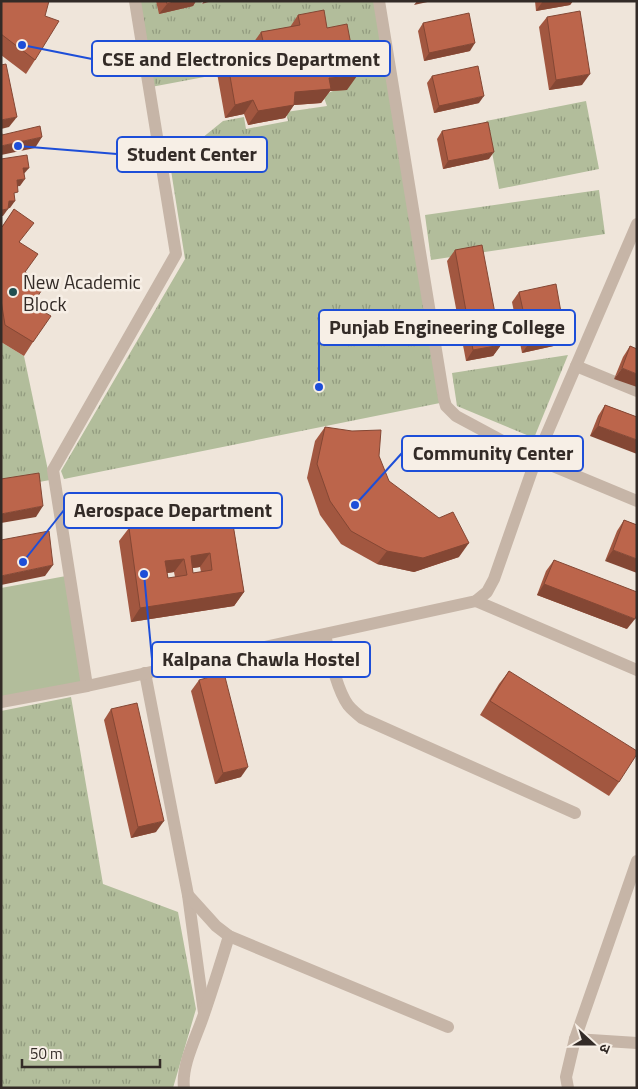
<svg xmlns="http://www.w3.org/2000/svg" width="638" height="1089" font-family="'Titillium Web','Noto Sans Devanagari',sans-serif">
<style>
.grass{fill:url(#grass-tufts)}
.garden{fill:#b2bd9b}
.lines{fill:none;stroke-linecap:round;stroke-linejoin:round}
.minor{stroke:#c6b5a7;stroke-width:12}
.wall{fill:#a25740;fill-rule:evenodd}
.shaded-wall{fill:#844734}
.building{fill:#bc654b;stroke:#844734;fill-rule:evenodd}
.poi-dot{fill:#204f51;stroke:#f7efe6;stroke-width:2}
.labels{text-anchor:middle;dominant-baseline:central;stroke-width:5;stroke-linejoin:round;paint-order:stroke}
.poi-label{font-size:19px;fill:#332b27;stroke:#f7efe6;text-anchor:start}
.leader{fill:none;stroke:#1d4ed8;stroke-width:2}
.callout-dot{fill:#1d4ed8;stroke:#f7efe6;stroke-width:2}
.callout{fill:#f7efe6;stroke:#1d4ed8;stroke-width:2}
.callout-label{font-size:20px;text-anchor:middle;font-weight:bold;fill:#332b27}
</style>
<defs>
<pattern id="grass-tufts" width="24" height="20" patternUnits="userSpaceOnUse" patternTransform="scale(1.25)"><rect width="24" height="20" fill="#b2bd9b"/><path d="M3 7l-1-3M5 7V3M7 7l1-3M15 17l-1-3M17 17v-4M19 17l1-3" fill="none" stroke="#919a7e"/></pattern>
</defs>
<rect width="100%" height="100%" fill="#efe5da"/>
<g class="grass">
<polygon points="136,1 156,1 160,14 192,1 201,1 202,4 212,1 376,1 440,403 64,479 61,471 185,259 170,164 223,121 244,117 246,129 288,121 286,112 327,106 323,95 343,87 238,72 215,75 151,87"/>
<polygon points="586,101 599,169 499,189 486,121"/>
<polygon points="599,190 605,234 431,260 425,215"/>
<polygon points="1,342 24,356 50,480 1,489"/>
<polygon points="568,355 534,438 457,406 452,373"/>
<polygon points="71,697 103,884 178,912 196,1009 173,1088 1,1088 1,711"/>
</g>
<polygon class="garden" points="66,576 84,685 1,700 1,588"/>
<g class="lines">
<g class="minor">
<polyline points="379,1 444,399 446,406 456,416 536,459 637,501"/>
<polyline points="576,366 637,391"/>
<polyline points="476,601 637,670"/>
<path d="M325 635C330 655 336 688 348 705 352 710 357 714 362 718L575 813"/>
<polyline points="145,673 188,895 204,1013"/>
<polyline points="87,686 53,470 176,254 135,1"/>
<polyline points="1,702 87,686 476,601 487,592 494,579 536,459 637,224"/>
<polyline points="188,895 216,926 229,936 448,1027"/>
<polyline points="575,1039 637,1043"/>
<path d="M184 1088C181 1065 197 1036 204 1014 213 988 221 962 229 936"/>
<polyline points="568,1088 566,1077 575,1039 637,861"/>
</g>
</g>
<g class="wall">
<polygon points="1,1 45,16 35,60 26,74 1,55"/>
<polygon points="156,1 196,1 193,6 159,14"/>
<polygon points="535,1 573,1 570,5 536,11"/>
<polygon points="298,15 327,28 347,90 330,91 321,103 294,105 285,118 248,125 244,114 225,118 217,73 227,59 231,59 240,45 253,43 261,32 290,27"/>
<polygon points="547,17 582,85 549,90 539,27"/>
<polygon points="423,23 470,51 424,61 418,31"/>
<polygon points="432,76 479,103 434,113 427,83"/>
<polygon points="442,131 489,159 443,169 437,139"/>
<polygon points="14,209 20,242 32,305 33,342 24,356 1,342 1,221 2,227"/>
<polygon points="455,250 501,345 493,356 466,361 447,261"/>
<polygon points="519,292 565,335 558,345 522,353 512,302"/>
<polygon points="630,346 637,349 614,379 623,357"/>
<polygon points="605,405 637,417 590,436 598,416"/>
<polygon points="325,427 389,481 459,557 414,572 377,564 341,544 320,515 307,478 315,441"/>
<path d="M231 512 244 592 234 606 131 622 119 541 129 528ZM200 567 201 572 193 573V568ZM174 572 175 577 168 578 167 573Z"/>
<polygon points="624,520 637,525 605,561 617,531"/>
<polygon points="554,560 627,629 537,595 546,571"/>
<polygon points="509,671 619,782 609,796 480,715 499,684"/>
<polygon points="199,680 241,777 215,784 191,691"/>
<polygon points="111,709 156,832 131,838 104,720"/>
</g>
<g class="shaded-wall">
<polygon points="176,1 196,1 193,6 159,14 167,4"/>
<polygon points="204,1 212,1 202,4"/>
<polygon points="417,1 432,1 414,5"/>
<polygon points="543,1 573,1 570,5 536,11"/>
<polygon points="475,43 470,51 424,61 429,53"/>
<polygon points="590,74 582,85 549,90 556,80"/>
<polygon points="357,76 347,90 330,91 321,103 294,105 285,118 248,125 258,111 295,92 329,78"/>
<polygon points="484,96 479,103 434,113 439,106"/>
<polygon points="253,100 244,114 225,118 235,105"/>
<polygon points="17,117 9,127 1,129 1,120"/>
<polygon points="42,137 35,148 1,155 1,146"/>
<polygon points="494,152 489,159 443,169 448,161"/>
<polygon points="23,168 29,168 23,175"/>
<polygon points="25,179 20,186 12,187 17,180"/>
<polygon points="9,201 15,201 10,208 4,209"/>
<polygon points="8,209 3,216 1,216 1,210"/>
<polygon points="565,335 558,345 522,353 530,342"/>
<polygon points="501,345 493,356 466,361 473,350"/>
<polygon points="622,368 637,374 637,387 614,379"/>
<polygon points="598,426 637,440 637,454 590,436"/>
<polygon points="43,506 36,517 1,523 1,514"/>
<polygon points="469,543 459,557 414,572 377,564 387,551"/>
<polygon points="613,550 637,559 637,573 605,561"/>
<polygon points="210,553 200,567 186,569 191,556"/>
<polygon points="184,559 174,572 155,575 165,561"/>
<polygon points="53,565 45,576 1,585 1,576"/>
<polygon points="544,584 635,619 627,629 537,595"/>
<polygon points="244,592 234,606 131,622 140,608"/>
<polygon points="248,767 241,777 215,784 223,773"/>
<polygon points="164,821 156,832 131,838 138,827"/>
</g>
<g class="building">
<polygon points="1,1 49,1 45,16 59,21 35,60 1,34"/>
<polygon points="166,1 176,1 167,4"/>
<polygon points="324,10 327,28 347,24 357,76 329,78 331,89 295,92 294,105 258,111 253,100 235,105 227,59 243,58 240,45 263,41 261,32 300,25 298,15"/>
<polygon points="580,11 590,74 556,80 547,17"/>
<polygon points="469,13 475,43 429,53 423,23"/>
<polygon points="6,64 17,117 1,120 1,65"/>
<polygon points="478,66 484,96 439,106 432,76"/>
<polygon points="488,122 494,152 448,161 442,131"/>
<polygon points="40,126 42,137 1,146 1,130 2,135"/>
<polygon points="27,155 29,168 23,168 25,179 17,180 18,192 14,193 15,201 9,201 8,209 1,210 1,159"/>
<polygon points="14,209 34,223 19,242 38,254 25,272 45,285 32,305 51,316 33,342 5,325 1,300 1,221 2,227"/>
<polygon points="482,245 501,345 473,350 455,250"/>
<polygon points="556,284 565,335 530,342 519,292"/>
<polygon points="630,346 637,349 637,374 622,368"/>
<polygon points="605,405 637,417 637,440 598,426"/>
<polygon points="325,427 352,431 381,430 379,456 389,481 439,518 453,512 469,543 423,558 387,551 351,531 330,501 317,464"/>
<polygon points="39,473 43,506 1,514 1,479"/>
<path d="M231 512 244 592 140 608 129 528ZM210 553 212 570 193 573 191 556ZM184 559 187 575 168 578 165 561Z"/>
<polygon points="624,520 637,525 637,559 613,550"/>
<polygon points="49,531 53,565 1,576 1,540"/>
<polygon points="554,560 637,592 637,614 635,619 544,584"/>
<polygon points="509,671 637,751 637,754 619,782 490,701"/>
<polygon points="224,673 248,767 223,773 199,680"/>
<polygon points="137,703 164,821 138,827 111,709"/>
</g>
<circle class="poi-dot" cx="13" cy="292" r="5"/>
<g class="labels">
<g class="poi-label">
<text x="23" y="281">New Academic<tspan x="23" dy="22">Block</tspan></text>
</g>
</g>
<path class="leader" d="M22 45L92 59M18 146L117 154M319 387L319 327M355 505L402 453M23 562L64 510M144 574L152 659"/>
<g class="callout-dot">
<circle cx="22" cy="45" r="5"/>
<circle cx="18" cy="146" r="5"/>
<circle cx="319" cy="387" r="5"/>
<circle cx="355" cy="505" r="5"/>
<circle cx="23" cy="562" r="5"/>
<circle cx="144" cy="574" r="5"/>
</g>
<g class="callout">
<rect x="92" y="41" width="298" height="35" rx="5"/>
<rect x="117" y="137" width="150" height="35" rx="5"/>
<rect x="319" y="310" width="256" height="35" rx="5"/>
<rect x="402" y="436" width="181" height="35" rx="5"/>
<rect x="64" y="493" width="218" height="35" rx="5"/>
<rect x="152" y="642" width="218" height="35" rx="5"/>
</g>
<g class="callout-label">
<text x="241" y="66">CSE and Electronics Department</text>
<text x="192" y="161">Student Center</text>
<text x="447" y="334">Punjab Engineering College</text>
<text x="493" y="460">Community Center</text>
<text x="173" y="517">Aerospace Department</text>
<text x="261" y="666">Kalpana Chawla Hostel</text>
</g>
<rect width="638" height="1089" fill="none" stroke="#332b27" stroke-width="5"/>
<g transform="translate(593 1044) rotate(111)" stroke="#f7efe6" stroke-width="4" paint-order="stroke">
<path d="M0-4L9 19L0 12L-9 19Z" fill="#332b27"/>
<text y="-8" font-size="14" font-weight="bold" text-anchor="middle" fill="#332b27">उ</text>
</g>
<path d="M22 1059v8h138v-8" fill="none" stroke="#332b27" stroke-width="2.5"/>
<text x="30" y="1059" font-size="15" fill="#332b27" stroke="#f7efe6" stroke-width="4" paint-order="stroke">50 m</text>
</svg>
